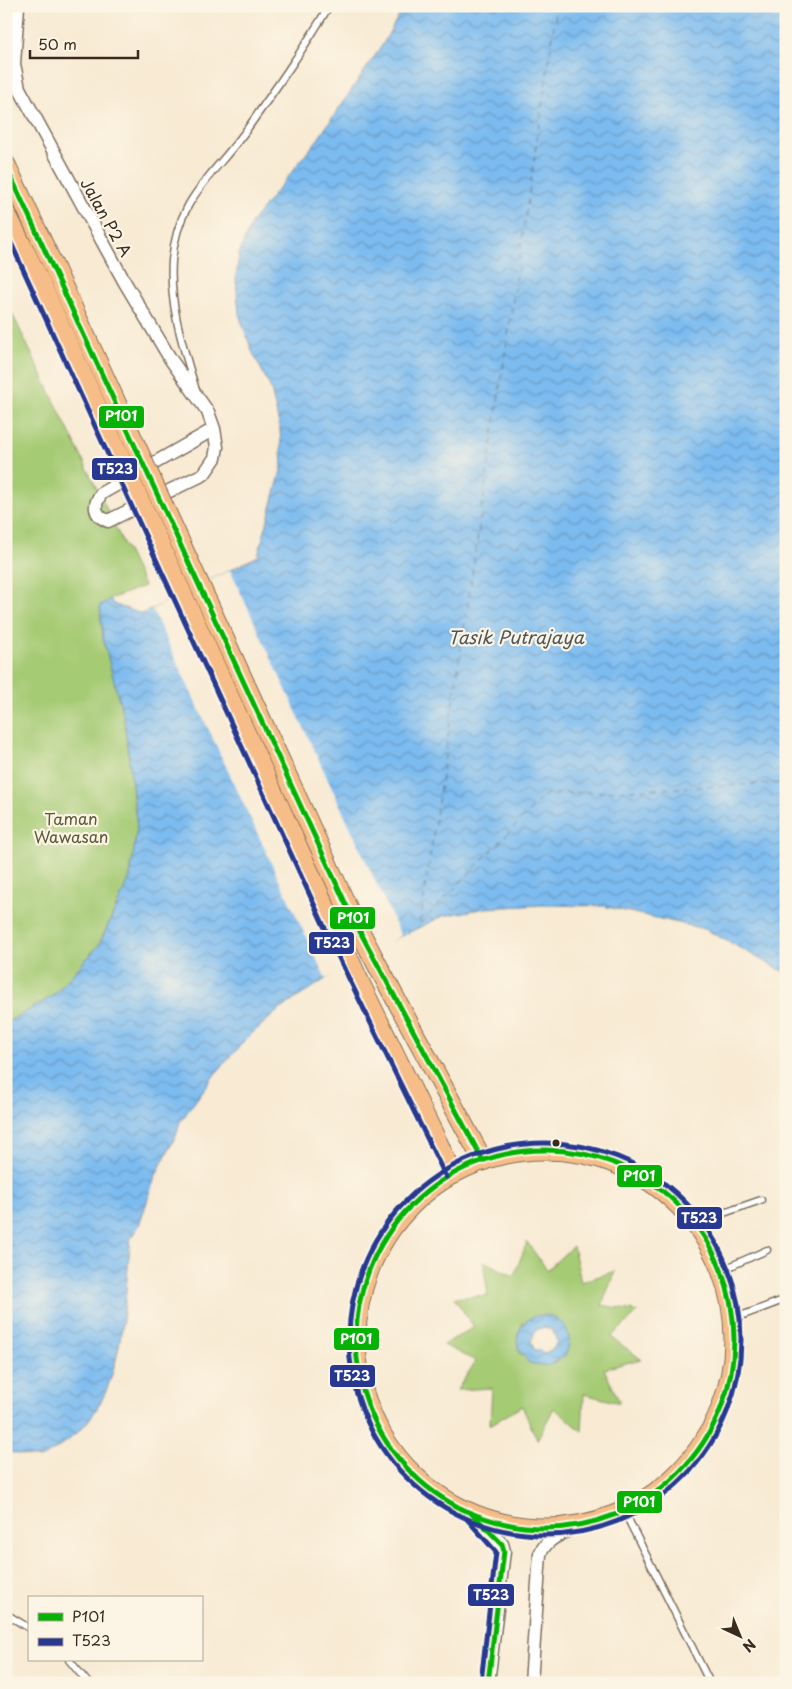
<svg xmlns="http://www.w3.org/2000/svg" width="792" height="1689" font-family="'Playpen Sans',sans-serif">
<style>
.green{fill:#a6cb75;stroke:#707a4a;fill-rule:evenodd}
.water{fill:url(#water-waves);stroke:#5c7287;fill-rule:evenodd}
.pier{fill:#f8ead3}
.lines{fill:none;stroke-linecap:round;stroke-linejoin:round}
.ferry{stroke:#4e565d;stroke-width:1;stroke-dasharray:6 5;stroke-linecap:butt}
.lane-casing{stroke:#7d6d5d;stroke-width:9}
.street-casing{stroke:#7d6d5d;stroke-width:15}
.primary-casing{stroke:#7d6d5d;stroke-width:21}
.lane{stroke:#fff;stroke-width:6}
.street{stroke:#fff;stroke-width:12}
.primary{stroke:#f7bd88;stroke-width:19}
.primary-bridge-casing{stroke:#7d6d5d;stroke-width:21;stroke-linecap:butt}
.primary-bridge{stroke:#f7bd88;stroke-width:19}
.bus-1-casing{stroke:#fcf5e5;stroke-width:9}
.bus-2-casing{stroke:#fcf5e5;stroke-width:9}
.bus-1{stroke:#06b304;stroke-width:5}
.bus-2{stroke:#283890;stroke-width:5}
.bus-dot{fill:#3b2a1e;stroke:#fcf5e5;stroke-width:2}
.labels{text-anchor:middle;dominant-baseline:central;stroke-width:4.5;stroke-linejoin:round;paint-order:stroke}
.street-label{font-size:16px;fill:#3b2a1e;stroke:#fcf5e5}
.park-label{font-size:16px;fill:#5b5a38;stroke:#fcf5e5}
.water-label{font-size:18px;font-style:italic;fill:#4e565d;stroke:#fcf5e5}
.line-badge{stroke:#fcf5e5;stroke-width:2}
.badge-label{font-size:14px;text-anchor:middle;font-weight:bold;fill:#fff}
</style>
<defs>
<pattern id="water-waves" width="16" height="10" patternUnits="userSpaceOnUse" patternTransform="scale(1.25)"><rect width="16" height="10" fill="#7cbbf0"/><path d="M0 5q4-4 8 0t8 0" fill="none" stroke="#6798c2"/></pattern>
</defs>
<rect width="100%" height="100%" fill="#fcf5e5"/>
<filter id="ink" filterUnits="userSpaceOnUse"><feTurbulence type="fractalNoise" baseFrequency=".02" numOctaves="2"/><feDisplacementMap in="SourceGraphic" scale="10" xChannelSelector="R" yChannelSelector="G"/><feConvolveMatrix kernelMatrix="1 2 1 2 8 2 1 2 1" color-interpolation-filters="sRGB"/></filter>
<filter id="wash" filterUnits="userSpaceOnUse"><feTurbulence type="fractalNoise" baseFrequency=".0096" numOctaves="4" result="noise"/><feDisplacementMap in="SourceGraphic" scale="20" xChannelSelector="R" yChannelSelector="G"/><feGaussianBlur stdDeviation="1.12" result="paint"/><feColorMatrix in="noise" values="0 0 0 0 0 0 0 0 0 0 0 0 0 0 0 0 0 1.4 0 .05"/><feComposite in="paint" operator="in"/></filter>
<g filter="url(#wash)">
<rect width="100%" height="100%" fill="#f8ead3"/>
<g class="green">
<polygon points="6,301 144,586 110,599 100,606 103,638 124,719 130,768 137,828 130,877 99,945 53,996 6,1023"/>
<path d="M527 1242 547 1270 573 1246 581 1282 615 1271 602 1305 638 1312 611 1337 641 1359 604 1369 620 1403 584 1394 582 1431 554 1408 537 1440 522 1406 490 1425 492 1388 457 1390 476 1361 444 1345 474 1327 454 1298 488 1295 483 1261 514 1276ZM551 1316C573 1326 574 1352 554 1364L520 1354 518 1335 523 1323Z"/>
</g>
<g class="water">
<path d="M404 6H786V973L705 929 603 906 543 905 486 908 443 916 360 956 279 1010 249 1036 215 1074 180 1122 176 1135 155 1177 139 1226 131 1237C124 1294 126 1376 88 1421 75 1437 57 1449 40 1459L6 1451V1023L53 996 99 945 130 877 137 828 130 768 124 719 103 638 100 605 110 599 113 604 142 614 258 556 282 467 280 429 271 389 252 351 239 314 236 279 239 254 252 222 318 139 383 44Z"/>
<path d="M539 1315C563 1313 577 1336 564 1357L548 1366 529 1363 518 1348C515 1331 523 1319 539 1315ZM544 1327 552 1330 557 1341 554 1348 545 1353 534 1349 531 1341 536 1330Z"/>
</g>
<polygon class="pier" points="230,570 401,936 326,979 152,609"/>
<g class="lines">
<g class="ferry">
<polyline points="420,923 557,6"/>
<polyline points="421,923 546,794 786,783"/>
</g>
</g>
</g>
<g filter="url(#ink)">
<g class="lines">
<g class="lane-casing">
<g id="lane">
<path d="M195 387C183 346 169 305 172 261 177 199 212 177 245 132 274 91 303 50 329 6"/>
<polyline points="695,1223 761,1200"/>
<polyline points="722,1270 767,1250"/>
<polyline points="733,1319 786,1299"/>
<polyline points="624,1511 710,1683"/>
<polyline points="6,1614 29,1628"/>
<polyline points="69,1660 88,1683"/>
</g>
</g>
<g class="street-casing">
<g id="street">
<path d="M18 6 14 64 19 88 124 281 171 360 208 412 214 429 217 447 215 458 204 474 108 521C93 515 93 504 102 493L214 429"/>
<polyline points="472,1514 502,1544 504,1551 488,1683"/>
<path d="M531 1683 540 1554C547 1537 564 1533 580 1525"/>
</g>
</g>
<g class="primary-casing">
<g id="primary">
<polyline points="6,165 54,267"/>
<polyline points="6,213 38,278"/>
<polyline points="380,970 483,1161"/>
<polyline points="359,981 453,1174"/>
<circle cx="545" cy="1339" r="189"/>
</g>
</g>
<use href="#lane" class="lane"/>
<use href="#street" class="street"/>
<use href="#primary" class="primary"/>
<g class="primary-bridge-casing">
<g id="primary-bridge">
<polyline points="54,267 349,911 380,970"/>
<polyline points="38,278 359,981"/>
</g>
</g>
<use href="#primary-bridge" class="primary-bridge"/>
<g class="bus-1-casing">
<g id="bus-1">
<polyline points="6,166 349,911 483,1161"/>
<circle cx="545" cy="1339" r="189"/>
<polyline points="472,1514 502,1544 504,1551 488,1683"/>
</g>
</g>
<g class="bus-2-casing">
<g id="bus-2">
<polyline points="6,232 335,950 446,1177"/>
<circle cx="545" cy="1339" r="196"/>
<polyline points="467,1519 496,1552 481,1682"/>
</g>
</g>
<use href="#bus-1" class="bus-1"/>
<use href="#bus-2" class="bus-2"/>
</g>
</g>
<circle class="bus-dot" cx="556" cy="1143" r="4.5"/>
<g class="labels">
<g class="street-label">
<text transform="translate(107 217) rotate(61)">Jalan P2 A</text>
</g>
<g class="park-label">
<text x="71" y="818">Taman<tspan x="71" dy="18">Wawasan</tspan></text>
</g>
<g class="water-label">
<text x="516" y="636">Tasik Putrajaya</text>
</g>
</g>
<g class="line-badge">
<rect x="98" y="405" width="47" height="24" rx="5" fill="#06b304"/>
<rect x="91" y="457" width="47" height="24" rx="5" fill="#283890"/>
<rect x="329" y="906" width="47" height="24" rx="5" fill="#06b304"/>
<rect x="308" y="931" width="47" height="24" rx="5" fill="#283890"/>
<rect x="616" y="1164" width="47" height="24" rx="5" fill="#06b304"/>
<rect x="676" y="1206" width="47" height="24" rx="5" fill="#283890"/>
<rect x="333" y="1327" width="47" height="24" rx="5" fill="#06b304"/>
<rect x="329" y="1364" width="47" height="24" rx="5" fill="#283890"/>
<rect x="616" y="1490" width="47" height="24" rx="5" fill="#06b304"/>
<rect x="467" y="1583" width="48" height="24" rx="5" fill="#283890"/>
</g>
<g class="badge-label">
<text x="121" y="421">P101</text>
<text x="115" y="474">T523</text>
<text x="353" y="923">P101</text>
<text x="332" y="948">T523</text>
<text x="639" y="1181">P101</text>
<text x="699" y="1223">T523</text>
<text x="356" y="1344">P101</text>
<text x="352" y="1381">T523</text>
<text x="639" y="1507">P101</text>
<text x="491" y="1600">T523</text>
</g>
<rect width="792" height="1689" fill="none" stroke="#fcf5e5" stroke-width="25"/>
<rect x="28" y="1596" width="175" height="65" fill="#fcf5e5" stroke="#afa495"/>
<rect x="38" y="1613" width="25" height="8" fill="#06b304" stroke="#afa495"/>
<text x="72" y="1622" font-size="15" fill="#3b2a1e">P101</text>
<rect x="38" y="1638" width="25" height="8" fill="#283890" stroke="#afa495"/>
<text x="72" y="1646" font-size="15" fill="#3b2a1e">T523</text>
<g transform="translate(740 1636) rotate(136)" stroke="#fcf5e5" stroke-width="4" paint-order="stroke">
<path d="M0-4L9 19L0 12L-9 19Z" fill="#3b2a1e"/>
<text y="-8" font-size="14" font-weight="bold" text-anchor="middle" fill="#3b2a1e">N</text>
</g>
<path d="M30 50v8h108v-8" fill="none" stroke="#3b2a1e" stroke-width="2.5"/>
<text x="38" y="50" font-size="15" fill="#3b2a1e" stroke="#fcf5e5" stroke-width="4" paint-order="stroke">50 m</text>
</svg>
